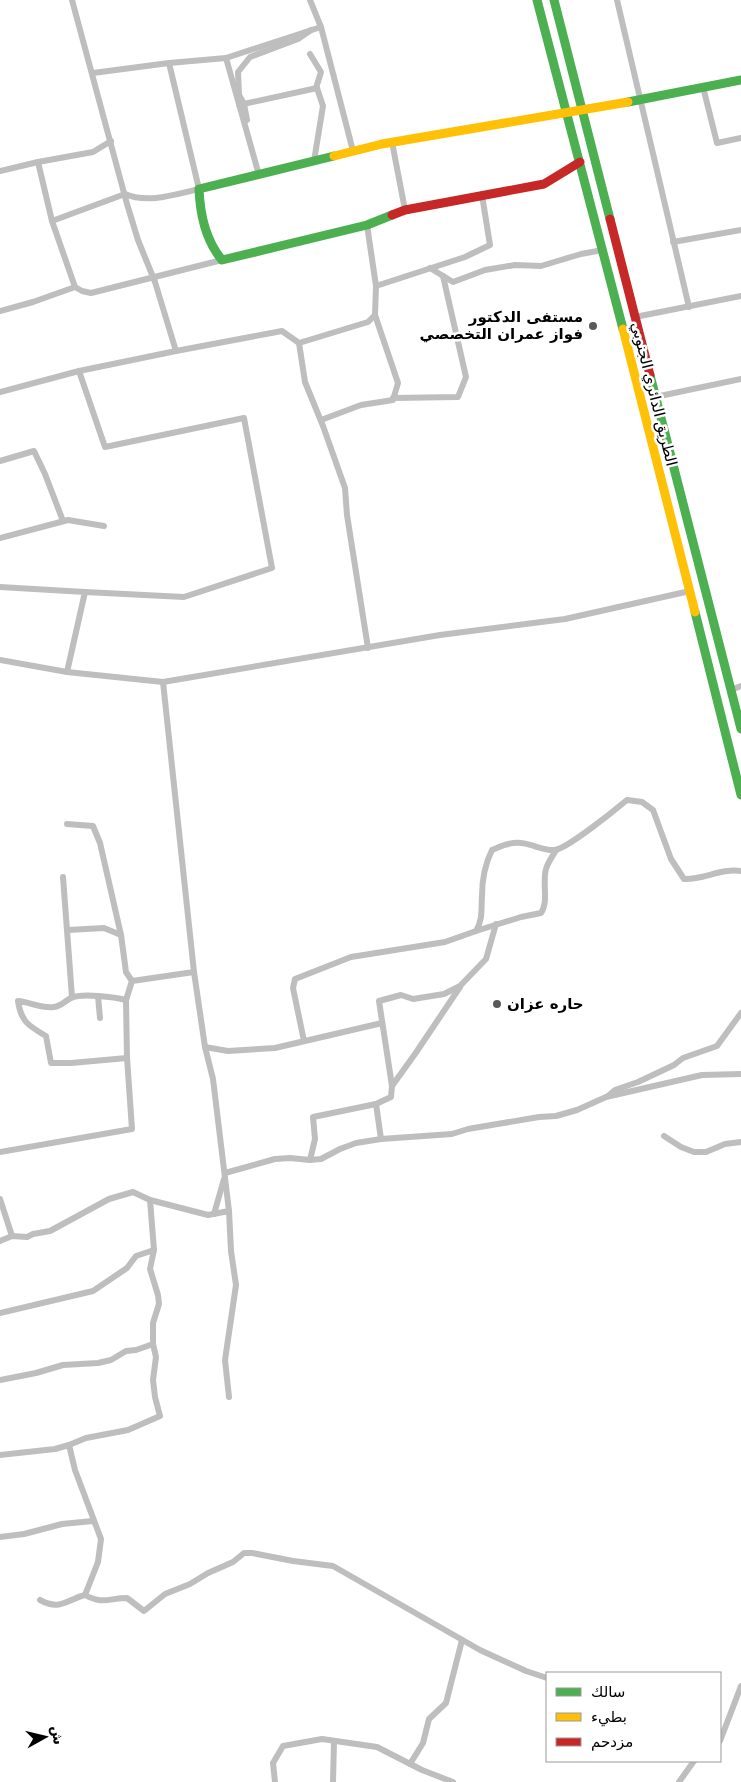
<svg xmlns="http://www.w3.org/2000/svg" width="741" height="1782" font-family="'DejaVu Sans',Cairo,sans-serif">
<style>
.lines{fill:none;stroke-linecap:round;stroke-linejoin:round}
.street{stroke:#bebebe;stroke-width:6}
.fast{stroke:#4caf50;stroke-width:9}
.slow{stroke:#ffc107;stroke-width:9}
.jam{stroke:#c62828;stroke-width:9}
.poi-dot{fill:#595959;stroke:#fff;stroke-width:2}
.labels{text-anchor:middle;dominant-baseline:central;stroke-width:5;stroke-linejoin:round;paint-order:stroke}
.poi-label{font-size:15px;font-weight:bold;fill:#000;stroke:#fff;text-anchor:end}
.street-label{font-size:15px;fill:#000;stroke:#fff}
</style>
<rect width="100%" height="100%" fill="#fff"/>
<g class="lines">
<g class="street">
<polyline points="617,0 689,307"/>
<polyline points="321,27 353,151"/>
<polyline points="310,54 321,72 316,88"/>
<polyline points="226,58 321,27 310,0"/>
<polyline points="93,73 169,63 226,58 259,175"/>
<polyline points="703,87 717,143 741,138"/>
<polyline points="239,105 317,88 323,106 314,161"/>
<polyline points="247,120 244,104 239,95 238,72 250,57 298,39 311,30"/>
<polyline points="392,142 405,210"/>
<polyline points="0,171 38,162 93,152 111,141"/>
<path d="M52 221 125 194C148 204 176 194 199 189L169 63"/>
<polyline points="673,242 741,230"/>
<polyline points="430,268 453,282 485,270 515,265 541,266 581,254 603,250"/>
<polyline points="376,286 465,257 490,245 482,195"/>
<polyline points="75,287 82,291 91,293 222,260"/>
<polyline points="0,311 33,302 75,287 52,221 38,162"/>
<polyline points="635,317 741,296"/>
<polyline points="299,343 368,322 375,315 376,286 367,225"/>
<polyline points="176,351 282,331 299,343 305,382 323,426 345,488 347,515 368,648"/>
<polyline points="79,371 105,447 244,418 272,568 184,597 85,592"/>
<polyline points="0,392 79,371 176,351 155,282 138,240 127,204 72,0"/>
<polyline points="655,397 741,379"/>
<polyline points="393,398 458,397 466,377 443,276"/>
<polyline points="321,420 361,405 393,400 398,383 375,315"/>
<polyline points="0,461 34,451 45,474 63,521"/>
<polyline points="0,538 68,520 104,526"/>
<polyline points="0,587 85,592 67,672"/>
<polyline points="0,660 67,672 163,682 440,635 565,619 690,591"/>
<polyline points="163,682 194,972 205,1047 213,1079 229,1211 231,1251 236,1285 225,1360 229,1397"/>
<polyline points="731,690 741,686"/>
<polyline points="67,824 93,826 100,843 121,935"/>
<polyline points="63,877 72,997"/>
<polyline points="68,930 104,928 121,935 126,972 132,981"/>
<path d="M476 931 521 917 541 913C549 902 542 883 546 869 548 862 553 856 556 850"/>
<polyline points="98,996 100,1018"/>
<path d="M126 1000C115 997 81 993 71 998 65 1001 61 1006 54 1007 42 1009 30 1002 18 1001 21 1022 29 1026 46 1036L51 1063H71L127 1058"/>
<path d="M304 1041 293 988 295 979 351 957 445 942 476 931C483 919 481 910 482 896 482 880 485 864 492 850 501 846 510 842 521 843 533 844 543 851 555 850 568 848 615 810 627 800L642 802 653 810 671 859 684 879C703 880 721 868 741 871"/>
<polyline points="205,1047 228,1051 275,1048 382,1023"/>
<polyline points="392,1086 415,1054 460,987"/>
<polyline points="608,1096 615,1090 638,1082 674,1065 683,1058 717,1046 741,1013"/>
<polyline points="376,1104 381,1139"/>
<polyline points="664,1136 681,1147 694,1152 706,1152 725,1144 741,1142"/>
<polyline points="0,1152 132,1129 127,1058 126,1000 132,981 194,972"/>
<polyline points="310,1160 315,1139 313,1117 376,1104 391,1097 392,1086 379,1001 401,995 413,999 444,994 460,986 486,959 496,924"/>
<polyline points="225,1173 275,1159 290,1158 310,1160 321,1159 340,1149 356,1143 381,1139 452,1134 468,1129 539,1117 556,1116 577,1110 606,1097 702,1075 741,1074"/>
<polyline points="0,1199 12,1236"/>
<polyline points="214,1214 224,1179"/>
<polyline points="0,1241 12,1236 27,1237 33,1234 50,1231 109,1199 133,1192 150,1200 208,1215 229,1211"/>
<polyline points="0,1313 93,1291 127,1268 136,1256 154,1250"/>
<polyline points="0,1380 36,1373 63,1365 98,1363 111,1360 126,1351 136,1350 153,1344"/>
<polyline points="69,1445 75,1470 101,1539 98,1562 85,1595"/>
<polyline points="0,1455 55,1449 69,1445 86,1438 128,1430 160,1416 155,1397 153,1380 156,1357 153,1344 153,1323 159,1304 158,1295 150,1269 154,1250 150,1200"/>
<polyline points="0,1537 24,1534 62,1524 93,1521"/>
<path d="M40 1600C60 1611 66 1600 85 1595 103 1605 109 1598 127 1598L144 1611 165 1594 190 1584 208 1573 233 1562 244 1553H252L293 1561 333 1566 480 1650 526 1671 547 1678"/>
<polyline points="720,1741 741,1686"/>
<polyline points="410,1764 423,1743 429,1719 446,1703 462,1640"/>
<polyline points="275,1782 273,1763 283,1746 322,1739 377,1747 422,1770 453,1782"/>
<polyline points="333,1782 334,1741"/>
<polyline points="679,1782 694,1761"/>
</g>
<g class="fast">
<polyline points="537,0 623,329"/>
<polyline points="554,0 610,219"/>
<polyline points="628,102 741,80"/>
<path d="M334 156 199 189C200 213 206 241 222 260L367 225 392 215"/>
<polyline points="650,375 741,729"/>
<polyline points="695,612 741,795"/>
</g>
<g class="slow">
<polyline points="334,156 382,144 628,102"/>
<polyline points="623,329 695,612"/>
</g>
<g class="jam">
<polyline points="392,215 405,210 544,184 580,162"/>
<polyline points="610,219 650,375"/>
</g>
</g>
<g class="poi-dot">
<circle cx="593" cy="326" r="5"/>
<circle cx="497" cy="1004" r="5"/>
</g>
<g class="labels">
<g class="poi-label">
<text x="583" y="317">مستفى الدكتور<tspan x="583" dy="17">فواز عمران التخصصي</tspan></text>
<text x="507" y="1004" text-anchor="start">حاره عزان</text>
</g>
<g class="street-label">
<text transform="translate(654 394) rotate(76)">الطريق الدائري الجنوبي</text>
</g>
</g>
<rect x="546" y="1672" width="175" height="90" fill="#ffffff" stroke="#999999"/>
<rect x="556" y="1688" width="25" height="8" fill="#4caf50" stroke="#999999"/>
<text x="591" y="1697" font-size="15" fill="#000000">سالك</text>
<rect x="556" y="1713" width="25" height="8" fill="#ffc107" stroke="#999999"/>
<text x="591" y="1722" font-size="15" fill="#000000">بطيء</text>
<rect x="556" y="1738" width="25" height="8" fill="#c62828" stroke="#999999"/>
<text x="591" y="1747" font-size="15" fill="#000000">مزدحم</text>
<g transform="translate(45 1737) rotate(82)" stroke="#ffffff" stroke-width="4" paint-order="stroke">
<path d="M0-4L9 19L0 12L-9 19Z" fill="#000000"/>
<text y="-8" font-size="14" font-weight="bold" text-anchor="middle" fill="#000000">ش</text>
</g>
</svg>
